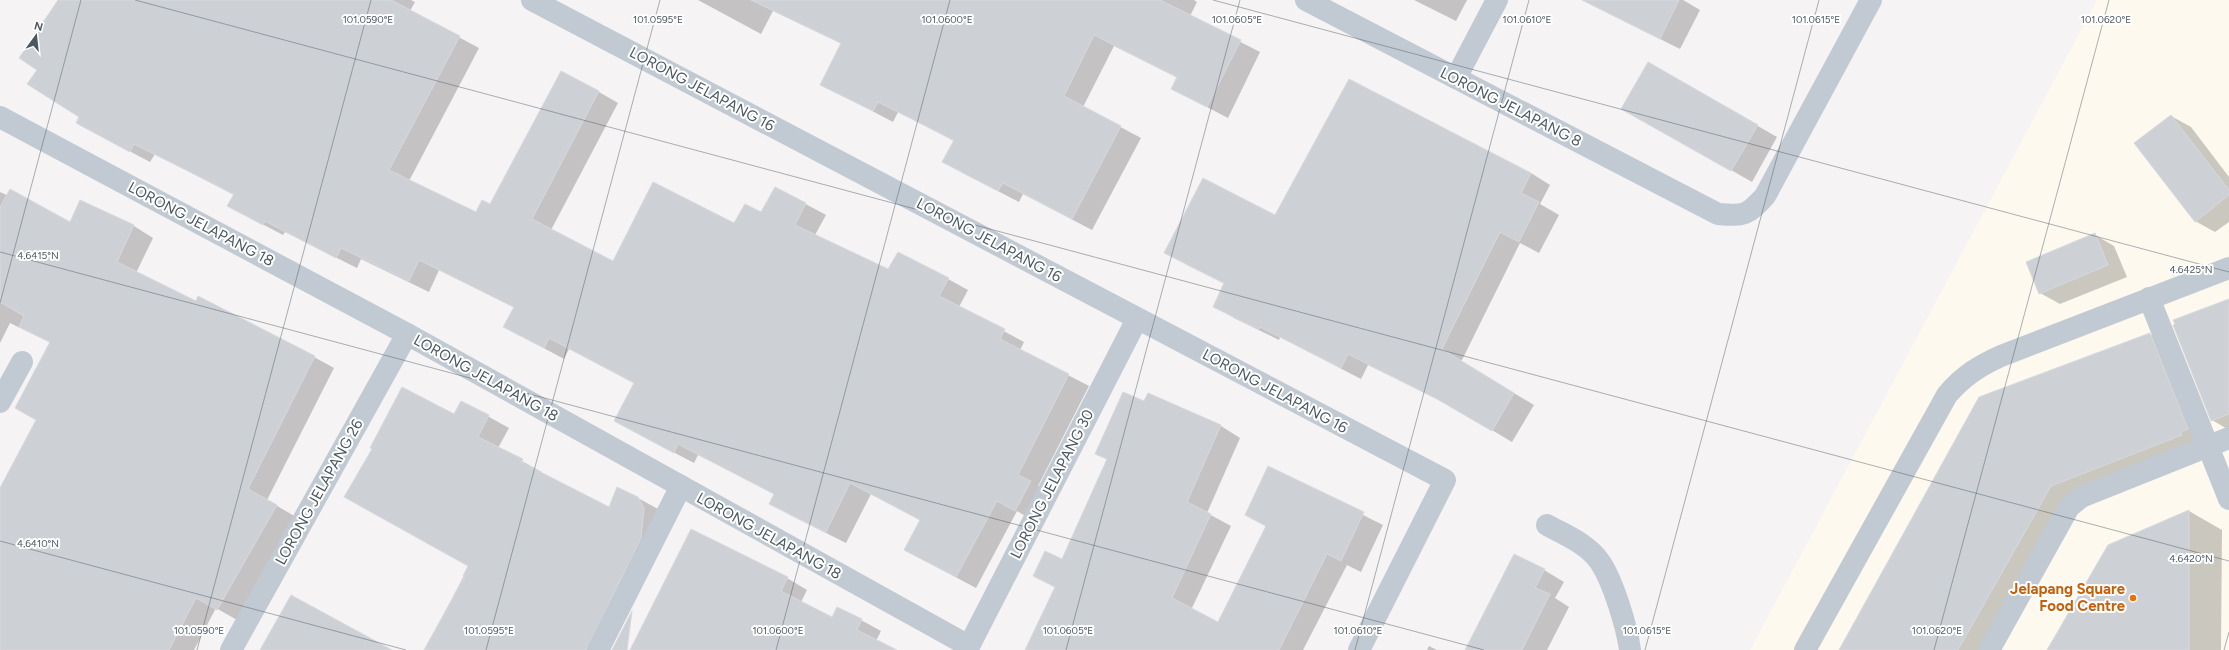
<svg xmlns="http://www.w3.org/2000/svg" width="2229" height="650" font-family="Figtree,sans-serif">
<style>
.commercial{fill:#fdf9ef}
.shadow{fill:#0003}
.building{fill:#cdd0d5;stroke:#d7d9de}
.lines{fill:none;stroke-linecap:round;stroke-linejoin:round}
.minor{stroke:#c1cad2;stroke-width:22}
.ticks{fill:none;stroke:#4a5761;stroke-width:1;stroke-opacity:0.45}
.food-dot{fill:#e8710a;stroke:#fff;stroke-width:1.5}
.labels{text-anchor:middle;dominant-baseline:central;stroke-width:4;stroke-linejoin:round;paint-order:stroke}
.street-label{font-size:15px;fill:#4a5761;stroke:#fff}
.food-label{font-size:15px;font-weight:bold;fill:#c56008;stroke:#fff;text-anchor:end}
.ticks-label{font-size:10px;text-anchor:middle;fill:#4a5761;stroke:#fff;stroke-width:4;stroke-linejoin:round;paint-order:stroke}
</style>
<rect width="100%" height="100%" fill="#f5f3f3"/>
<polygon class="commercial" points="2097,0 2229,0 2229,650 1750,650"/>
<g class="shadow">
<polygon points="59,0 411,0 415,2 410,11 479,48 409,181 477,214 490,205 599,92 618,103 551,230 614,263 735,225 762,213 776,188 826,215 815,235 889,270 948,279 968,290 959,307 1024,342 1020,350 1089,386 1038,486 1050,494 1035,522 1017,511 976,588 905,550 921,520 871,494 846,543 790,515 770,504 775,494 698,455 694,463 635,432 635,383 569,349 564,359 505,327 515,308 439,270 429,292 361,259 357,268 285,232 283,235 249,217 234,195 155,154 150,162 97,134 38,70"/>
<polygon points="698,0 1194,0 1197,2 1190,16 1260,52 1228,118 1172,89 1178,78 1114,46 1083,107 1141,138 1092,230 1023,194 1019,202 963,173 954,141 898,112 893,122 821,84 842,44 773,11 761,34"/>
<polygon points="1414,0 1467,0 1456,21"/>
<polygon points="1582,0 1683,0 1700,10 1680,49"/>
<polygon points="1648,63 1777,137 1752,182 1622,108"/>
<polygon points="2171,116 2191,127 2229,177 2229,222 2215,232 2195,221"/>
<polygon points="1531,173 1550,185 1540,204 1559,215 1539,253 1520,243 1461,362 1534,405 1512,442 1455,408 1368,365 1361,379 1280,337 1279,340 1234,318 1214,306 1225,284 1185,264 1275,217"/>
<polygon points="0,192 70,223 81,201 134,226 153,238 136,273 314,357 334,368 267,500 296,517 237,620 216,608 194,650 0,650 0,490 37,420 51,343 10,323 0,343"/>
<polygon points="2095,235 2114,246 2127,277 2060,304 2040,293"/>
<polygon points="2229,300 2229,430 2212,420"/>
<polygon points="2150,334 2177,350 2215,445 2078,502 1995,650 1841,650"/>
<polygon points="1148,394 1221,426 1240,438 1207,513 1231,526 1191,610 1182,650 1026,650 1056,588 1034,575 1062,561 1108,460 1096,454 1144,403"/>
<polygon points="462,402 509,428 498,448 542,472 541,473 609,508 638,498 658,509 609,650 425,650 469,566 455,415"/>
<polygon points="1269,468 1383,525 1361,572 1347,565 1303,650 1204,650 1267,527 1246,515"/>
<polygon points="2189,511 2222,530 2221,650 2048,650"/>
<polygon points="1544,570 1564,582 1555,598 1569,607 1547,650 1466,650"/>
<polygon points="787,578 807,590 801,602 833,619 861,620 881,631 876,641 895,650 648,650"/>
<polygon points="1429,646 1437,650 1427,650"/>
</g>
<g class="building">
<polygon points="58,0 391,0 460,36 389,170 476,212 482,200 490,204 561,71 599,91 532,219 613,261 653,182 734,223 745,204 761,212 775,187 806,203 795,225 888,269 898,252 949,278 939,296 1005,329 1000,339 1069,374 1018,475 1031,481 1015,511 997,501 956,577 904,550 920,520 850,483 826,532 769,504 774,494 678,444 674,453 614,421 634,383 549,338 544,348 503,327 514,307 419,260 409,281 341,248 336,258 265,221 263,225 227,206 234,194 134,144 130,152 76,123 79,117 27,84 37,70 19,58"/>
<polygon points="751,0 1160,0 1241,40 1207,107 1171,89 1177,77 1094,35 1064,96 1121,126 1072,219 1003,183 998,191 942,162 954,140 878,102 873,111 820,85 841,43"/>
<polygon points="1582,0 1679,0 1660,39"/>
<polygon points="1648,62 1758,125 1731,171 1621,109"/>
<polygon points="1349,79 1531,173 1521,193 1539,202 1519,242 1500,232 1442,349 1514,393 1492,431 1437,399 1348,354 1341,368 1260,327 1259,329 1213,307 1224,283 1164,253 1203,178 1275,215"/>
<polygon points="2171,115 2229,190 2229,195 2195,222 2134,143"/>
<polygon points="10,189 70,222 80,200 134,225 117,262 196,301 198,296 315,356 248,489 277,505 217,610 196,598 169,650 0,650 0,488 36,420 15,408 50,342 19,327 24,316 0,302 0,207"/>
<polygon points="2095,233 2108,265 2039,294 2026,262"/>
<polygon points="2229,299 2229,414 2211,421 2173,325 2175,324 2173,320"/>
<polygon points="2150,333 2188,429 2181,432 2182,435 2051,486 1958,650 1839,650 1979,397"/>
<polygon points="402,387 454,414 461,401 489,415 478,437 523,459 521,462 609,507 617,487 638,497 644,508 641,538 586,650 424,650 465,576 463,576 468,566 344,497 372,449 370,448"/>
<polygon points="1123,392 1144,401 1148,393 1221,425 1187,502 1211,514 1172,598 1218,622 1266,526 1245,515 1268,466 1364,512 1341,561 1327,554 1279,650 1025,650 1055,587 1033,576 1045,551 1062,559 1107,459 1095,454"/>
<polygon points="2189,510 2189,650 2047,650 2108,545"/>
<polygon points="691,529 788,577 781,591 832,617 837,607 862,619 857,630 897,650 630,650"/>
<polygon points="1514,554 1545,569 1535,588 1550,594 1522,650 1465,650"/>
<polygon points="291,595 392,650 260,650"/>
<polygon points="632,611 627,650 612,650"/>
</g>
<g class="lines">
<g class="minor">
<polyline points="532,0 1445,480 1359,650"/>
<path d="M1306 0 1718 214C1744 216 1747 216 1765 196L1871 0"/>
<polyline points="1456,78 1497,0"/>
<polyline points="0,117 407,334 969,646"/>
<polyline points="2149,298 2229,499"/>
<polyline points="0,402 22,362"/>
<path d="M1547 525C1565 535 1588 544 1600 562 1613 581 1627 627 1630 650"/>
<polyline points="231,650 407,334"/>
<polyline points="598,650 681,486"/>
<polyline points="967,650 1137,319"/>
<path d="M1805 650 1947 395C1963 376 1979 366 2001 356L2229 268"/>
<polyline points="1989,650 2069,507 2081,497 2229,438"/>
</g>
</g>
<path class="ticks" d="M135 0 2229 561M1213 0 2229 272M0 252 1484 650M0 303 81 0M0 541 406 650M197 650 371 0M486 650 660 0M776 650 950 0M1066 650 1240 0M1355 650 1529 0M1645 650 1819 0M1934 650 2109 0M2224 650 2229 632"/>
<circle class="food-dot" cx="2133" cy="598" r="4"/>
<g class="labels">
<g class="street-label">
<text transform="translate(702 89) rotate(28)">LORONG JELAPANG 16</text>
<text transform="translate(1511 107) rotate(27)">LORONG JELAPANG 8</text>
<text transform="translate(201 224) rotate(28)">LORONG JELAPANG 18</text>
<text transform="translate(989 240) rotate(28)">LORONG JELAPANG 16</text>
<text transform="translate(486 378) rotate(29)">LORONG JELAPANG 18</text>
<text transform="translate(1275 391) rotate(28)">LORONG JELAPANG 16</text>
<text transform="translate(1052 484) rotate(-63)">LORONG JELAPANG 30</text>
<text transform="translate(319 492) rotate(-61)">LORONG JELAPANG 26</text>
<text transform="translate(769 536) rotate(29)">LORONG JELAPANG 18</text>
</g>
<g class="food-label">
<text x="2125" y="589">Jelapang Square<tspan x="2125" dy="17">Food Centre</tspan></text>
</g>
</g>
<g class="ticks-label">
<text x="368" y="23">101.0590°E</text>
<text x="658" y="23">101.0595°E</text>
<text x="947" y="23">101.0600°E</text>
<text x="1237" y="23">101.0605°E</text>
<text x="1527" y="23">101.0610°E</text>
<text x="1816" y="23">101.0615°E</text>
<text x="2106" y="23">101.0620°E</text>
<text x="38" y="259">4.6415°N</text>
<text x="2191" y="273">4.6425°N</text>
<text x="38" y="547">4.6410°N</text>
<text x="2191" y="562">4.6420°N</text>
<text x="199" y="634">101.0590°E</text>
<text x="489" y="634">101.0595°E</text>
<text x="778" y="634">101.0600°E</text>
<text x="1068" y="634">101.0605°E</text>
<text x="1358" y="634">101.0610°E</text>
<text x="1647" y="634">101.0615°E</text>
<text x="1937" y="634">101.0620°E</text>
</g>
<g transform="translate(36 36) rotate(15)" stroke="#ffffff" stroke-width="3" paint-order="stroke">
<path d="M0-3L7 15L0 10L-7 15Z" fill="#4a5761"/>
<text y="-6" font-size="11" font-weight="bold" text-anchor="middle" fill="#4a5761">N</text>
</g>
</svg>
